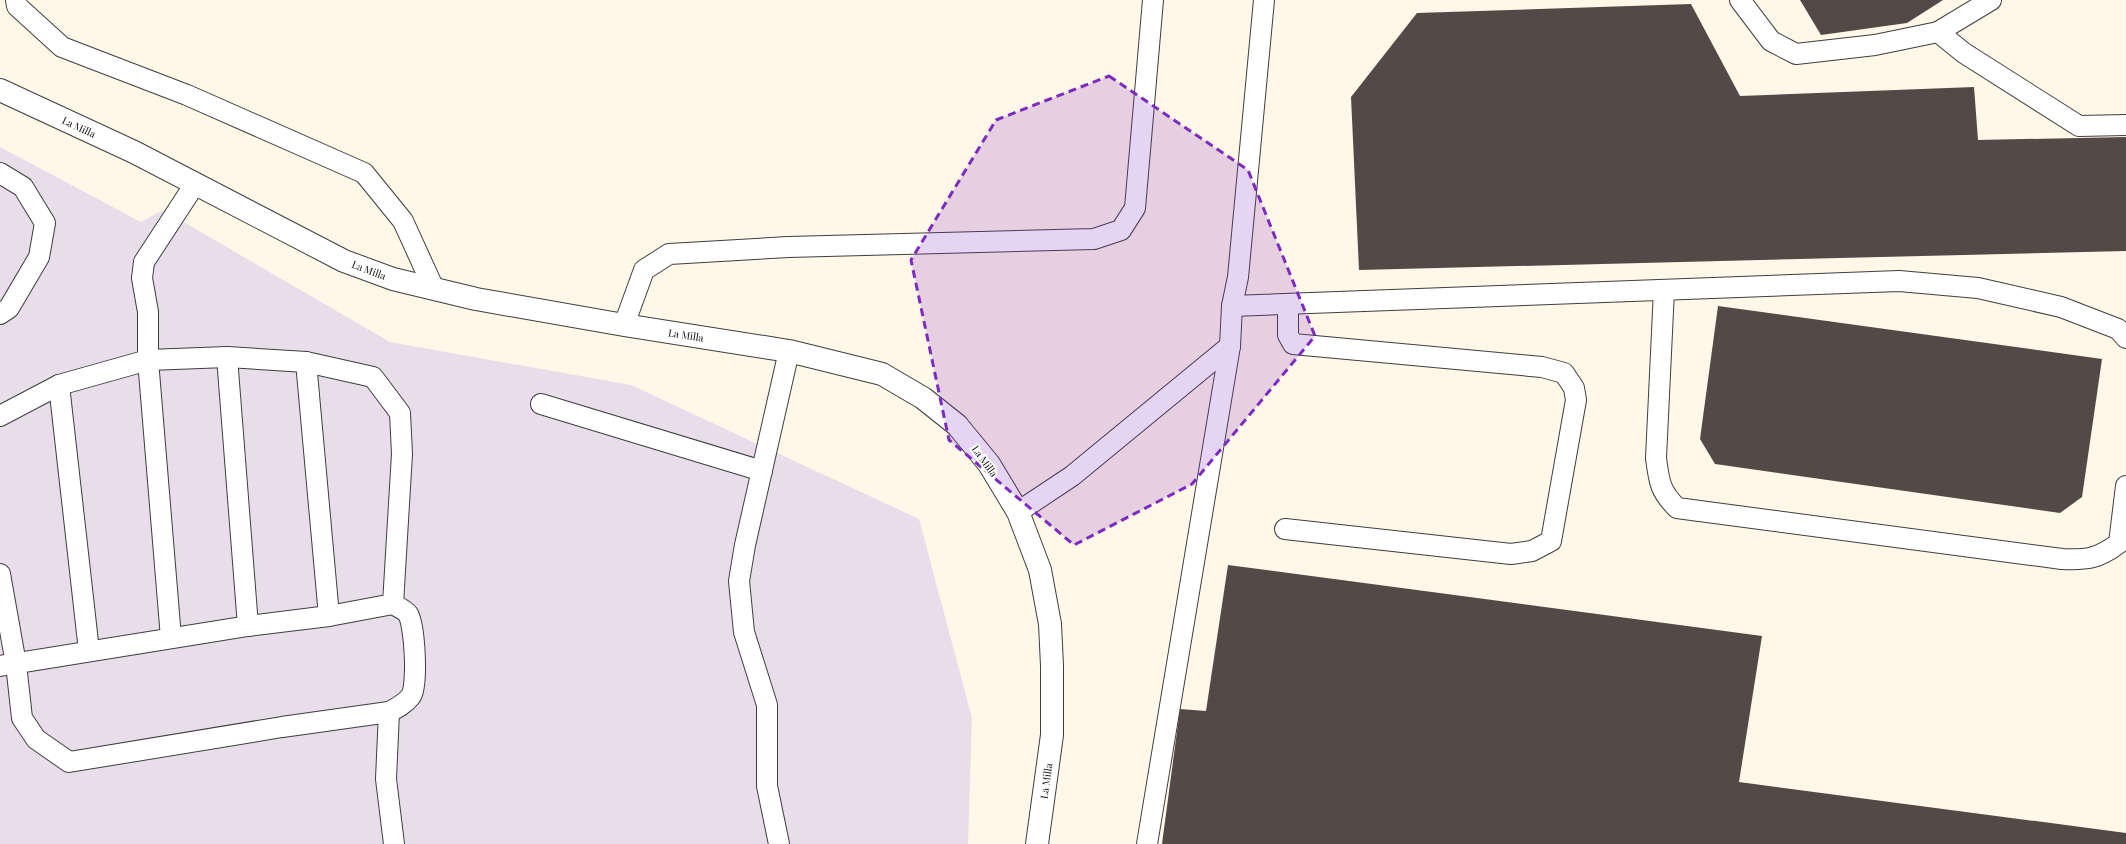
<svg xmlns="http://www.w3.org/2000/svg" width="2126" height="844" font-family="'Playfair Display',serif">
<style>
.industrial{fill:#e7deea}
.building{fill:#534a47}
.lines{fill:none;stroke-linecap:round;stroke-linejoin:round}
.lane-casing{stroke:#3e3e3e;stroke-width:22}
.street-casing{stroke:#3e3e3e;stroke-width:24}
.lane{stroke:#fff;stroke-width:20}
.street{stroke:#fff;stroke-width:22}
.marked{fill:#7b2cbf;fill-opacity:0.2;stroke:#7b2cbf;stroke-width:3;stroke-dasharray:8 5;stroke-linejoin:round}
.labels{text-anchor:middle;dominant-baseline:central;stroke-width:4;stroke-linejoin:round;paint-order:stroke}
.street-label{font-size:10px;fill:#0b0b0b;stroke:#fff}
</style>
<rect width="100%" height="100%" fill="#fff8e9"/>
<polygon class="industrial" points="0,147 141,222 163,210 390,342 631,385 919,519 972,718 968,844 0,844"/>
<g class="building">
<polygon points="1800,0 1943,0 1907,23 1821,35"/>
<polygon points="1691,4 1740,96 1974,87 1978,140 2126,137 2126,251 1359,270 1351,97 1417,13"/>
<polygon points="1718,306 2102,359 2082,497 2060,513 1715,464 1700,439"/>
<polygon points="1228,565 1762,636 1739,782 2126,833 2126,844 1162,844 1180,709 1206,711"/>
</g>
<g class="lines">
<g class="lane-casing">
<g id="lane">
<polyline points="16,0 17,6 62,47 187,95 364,173 403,221 434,289"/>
<polyline points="1740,0 1771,41 1796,54 1875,45 1938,32 1991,0"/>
<polyline points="1938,32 1964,53 2079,126 2126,125"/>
<polyline points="0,173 23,187 45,223 39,257 9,308 0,314"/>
<path d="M1664 290 1656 458C1659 482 1660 491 1677 508L2062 559C2087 560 2098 559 2119 543L2126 486"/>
<polyline points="1232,306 1899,281 1978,288 2061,307 2118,329 2126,338"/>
<polyline points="624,325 644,270 669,254 788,247 1094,239 1121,230 1135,208 1153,0"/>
<polyline points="227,357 248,626"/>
<polyline points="306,362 329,616"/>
<polyline points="59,385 89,651"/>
<polyline points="541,404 762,471"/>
<polyline points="0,416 59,385 148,360 227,357 306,362 373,377 400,413 402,454 393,604 329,616 248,626 0,666"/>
<polyline points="1018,512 1072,476 1230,346 1232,306 1238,277 1264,0"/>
<polyline points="1285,529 1511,554 1532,551 1551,541 1576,400 1574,388 1564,373 1542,367 1293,344 1288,335 1288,304"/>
<polyline points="0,574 16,664 22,718 36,739 69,762 282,727 389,712"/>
<path d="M393 604C398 607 405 610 408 614 415 626 418 685 411 696 405 704 397 708 389 712L386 779 394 844"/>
<polyline points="171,638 148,360 148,312 142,278 144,262 195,184"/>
<polyline points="779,844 767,786 767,705 744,632 739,581 745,545 789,351"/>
<polyline points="1147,844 1230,346"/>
</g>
</g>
<g class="street-casing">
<polyline id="street" points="0,90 134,152 344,261 393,279 476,299 624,325 789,351 882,374 923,398 957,425 989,464 1018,512 1040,570 1050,624 1052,666 1052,735 1037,844"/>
</g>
<use href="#lane" class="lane"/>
<use href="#street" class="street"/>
</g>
<path class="marked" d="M1109 76 1248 170 1315 336 1192 484 1074 545 949 440 911 260 996 120Z"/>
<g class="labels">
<g class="street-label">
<text transform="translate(79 127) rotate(25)">La Milla</text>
<text transform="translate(369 270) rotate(21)">La Milla</text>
<text transform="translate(686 335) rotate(9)">La Milla</text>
<text transform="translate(985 461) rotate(54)">La Milla</text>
<text transform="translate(1046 781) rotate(-82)">La Milla</text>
</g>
</g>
</svg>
